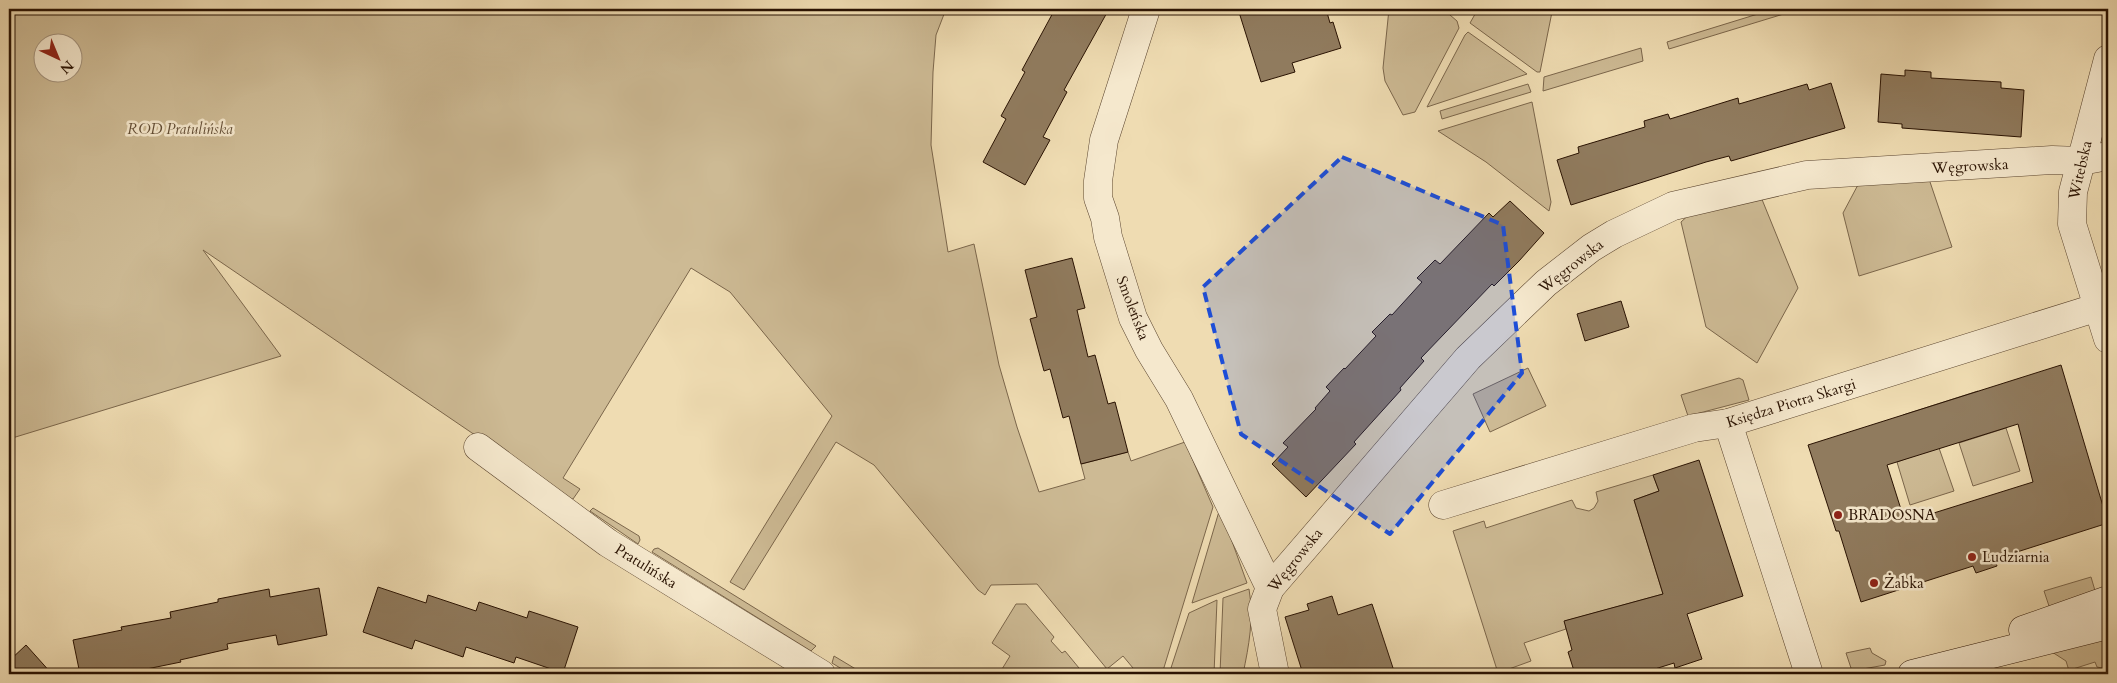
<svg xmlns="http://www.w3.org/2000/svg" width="2117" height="683" font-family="Cardo,serif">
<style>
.green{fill:#cdba94;stroke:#7b664b;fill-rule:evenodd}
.building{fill:#907b5e;stroke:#291202;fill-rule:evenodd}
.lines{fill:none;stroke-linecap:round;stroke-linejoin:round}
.street-casing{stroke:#5a442e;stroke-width:29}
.secondary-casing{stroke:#291202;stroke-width:29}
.street{stroke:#f5e8cd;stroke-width:28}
.secondary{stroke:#f5e8cd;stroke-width:28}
.marked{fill:#1d4ed8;fill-opacity:0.2;stroke:#1d4ed8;stroke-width:4;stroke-dasharray:10 6;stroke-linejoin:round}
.poi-dot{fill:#8f2418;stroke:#f5e8cd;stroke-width:2}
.labels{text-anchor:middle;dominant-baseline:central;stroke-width:5;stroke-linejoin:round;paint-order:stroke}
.park-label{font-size:15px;font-style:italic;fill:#624d35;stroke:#f5e8cd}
.street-label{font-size:15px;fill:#291202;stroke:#f5e8cd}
.poi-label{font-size:15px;fill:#291202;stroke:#f5e8cd;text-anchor:start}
</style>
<rect width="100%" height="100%" fill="#efdcb2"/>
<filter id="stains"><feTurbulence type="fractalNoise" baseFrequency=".004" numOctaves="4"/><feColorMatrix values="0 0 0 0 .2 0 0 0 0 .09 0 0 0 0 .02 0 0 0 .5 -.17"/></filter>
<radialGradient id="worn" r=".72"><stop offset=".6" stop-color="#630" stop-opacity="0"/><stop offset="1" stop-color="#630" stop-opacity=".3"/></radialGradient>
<g class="green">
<path d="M9 9H946L936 35 933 72 931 145 948 252 974 244 999 365 1017 427 1039 492 1085 479 1081 464 1128 452 1131 461 1185 442 1213 507 1162 674H1138L1123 656 1107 669 1037 584 991 585 985 595 978 590 874 465 836 442 744 590 730 582 832 416 730 292 691 268 563 478 580 489 573 499H569L203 250 281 356 9 439ZM42 42H72V72H42Z"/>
<polygon points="1389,9 1443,9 1457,21 1459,28 1415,112 1403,115 1385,81 1383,68"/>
<polygon points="1478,9 1550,9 1552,12 1540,72 1537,72 1470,23"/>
<polygon points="1774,9 1800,9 1669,49 1667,42"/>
<polygon points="1468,32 1527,74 1427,107 1465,35"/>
<polygon points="1641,48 1643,61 1543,91 1544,77"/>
<polygon points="1528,84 1531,92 1442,119 1440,111"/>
<polygon points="1532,102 1551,202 1549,211 1486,162 1438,131"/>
<polygon points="2107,162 2108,162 2108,227 2103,204"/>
<polygon points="1928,176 1952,247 1859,276 1843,213 1860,181"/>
<polygon points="1761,197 1798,288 1757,363 1706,327 1681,222 1692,212"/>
<polygon points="1528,368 1546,406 1490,432 1473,394"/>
<polygon points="1739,378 1743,380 1749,400 1688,416 1681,395"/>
<polygon points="1978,391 1991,431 1939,448 1954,491 1910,505 1897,462 1916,455 1903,415"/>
<polygon points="2006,428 2020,471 1973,486 1959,443"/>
<polygon points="1653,475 1659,491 1634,500 1663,594 1565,621 1566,629 1524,643 1531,661 1498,673 1453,531 1484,521 1486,528 1572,500 1576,508 1589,511 1594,508 1598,501 1596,492"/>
<polygon points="593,508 639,536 640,540 638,544 590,511"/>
<polygon points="1220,508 1247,583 1192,603"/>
<polygon points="658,548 816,646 811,651 652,552 654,549"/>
<polygon points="2091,577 2096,594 2058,610 2049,606 2044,591"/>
<path d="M1249 589C1254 619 1249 645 1243 674H1220L1223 598Z"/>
<polygon points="1217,600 1214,674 1169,674 1189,613"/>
<polygon points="1016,604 1026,604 1054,637 1051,641 1062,653 1065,651 1079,668 1076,670 1079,674 999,674 1010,656 992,643"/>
<polygon points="2108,636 2108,667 2102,668 2097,667 2095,662 2073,669 2075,674 2070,674 2066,661 2052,652"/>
<polygon points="1870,648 1872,653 1886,661 1885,665 1852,671 1846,653"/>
<polygon points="834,656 864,674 850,674 832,663"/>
</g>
<g class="building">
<polygon points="1055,9 1109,9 1064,90 1067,92 1043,137 1050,140 1025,185 983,162 1006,119 1001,116 1025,72 1022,70"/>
<polygon points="1238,9 1326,9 1330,23 1333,22 1341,48 1292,63 1295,72 1261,82"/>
<polygon points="1905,70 1931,72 1931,78 2001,82 2001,88 2024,90 2021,137 1902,128 1902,124 1878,122 1881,74 1905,76"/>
<polygon points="1831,83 1845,128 1731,161 1729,156 1706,162 1571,205 1557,160 1579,153 1578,147 1645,127 1644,121 1668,114 1670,119 1738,98 1739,104 1807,84 1809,90"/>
<polygon points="1510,201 1544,233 1519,261 1494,286 1492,284 1421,358 1424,361 1400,388 1401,390 1354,442 1356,444 1306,497 1272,464 1288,447 1283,443 1316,409 1315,408 1330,391 1326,387 1344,368 1345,369 1376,336 1372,332 1390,314 1392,315 1422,282 1417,278 1435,260 1440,264 1489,213 1493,217"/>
<polygon points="1072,258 1085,308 1077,310 1088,357 1095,355 1108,404 1115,402 1128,452 1081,464 1069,416 1063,418 1050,369 1044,371 1030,319 1037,317 1025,270"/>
<polygon points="1621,301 1629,327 1585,341 1577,314"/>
<path d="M2061 365 2108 523 1995 559 1997 566 1976 573 1973 566 1861 602 1839 531H1836L1808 445ZM2018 424 2033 482 1905 522 1887 465Z"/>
<polygon points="1699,460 1743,596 1687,614 1702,659 1675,668 1674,663 1639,674 1575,674 1568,652 1572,650 1564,621 1663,594 1634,500 1659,491 1653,475"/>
<polygon points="378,587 426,603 428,595 476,611 479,602 527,618 529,611 578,627 563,673 516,657 514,663 466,647 463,657 415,640 412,649 363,632"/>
<polygon points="319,588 327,635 278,645 276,635 227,644 228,649 180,660 181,662 122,674 80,674 73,640 122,630 121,627 171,618 170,612 218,602 218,599 269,589 270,597"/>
<polygon points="1332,596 1338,615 1372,604 1395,674 1303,674 1285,617 1309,610 1307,604"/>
<polygon points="26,645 52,674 9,674 9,661"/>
</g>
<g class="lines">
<g class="street-casing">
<g id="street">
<polyline points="1146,9 1104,140 1098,181 1098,198 1105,218 1108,237 1133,318 1149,350 1179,399 1270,588"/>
<polyline points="2108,59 2073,192 2072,224 2108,339"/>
<polyline points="1728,423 1809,674"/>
<polyline points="478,447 608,543 821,674"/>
<polyline points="1443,505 1694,428 1728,423 2108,304"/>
<polyline points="1275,674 1262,609 1270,588 1468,358 1546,283 1591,248 1614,234 1673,206 1807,175 2052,160 2081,161 2108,156"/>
</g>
</g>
<g class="secondary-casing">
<g id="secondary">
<polyline points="2023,630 2108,600"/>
<polyline points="1912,674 2108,625"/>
</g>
</g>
<use href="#street" class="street"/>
<use href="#secondary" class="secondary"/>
</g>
<path class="marked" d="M1342 157 1503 225 1522 373 1390 534 1241 434 1203 287Z"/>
<g class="poi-dot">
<circle cx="1838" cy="515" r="5"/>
<circle cx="1972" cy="557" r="5"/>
<circle cx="1874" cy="583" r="5"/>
</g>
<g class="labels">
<g class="park-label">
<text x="180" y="129">ROD Pratulińska</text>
</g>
<g class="street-label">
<text transform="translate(1970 166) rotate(-3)">Węgrowska</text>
<text transform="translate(2080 170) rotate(-77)">Witebska</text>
<text transform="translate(1571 266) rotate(-38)">Węgrowska</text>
<text transform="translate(1133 308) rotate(69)">Smoleńska</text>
<text transform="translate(1791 403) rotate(-17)">Księdza Piotra Skargi</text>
<text transform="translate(1295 560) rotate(-51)">Węgrowska</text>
<text transform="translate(646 566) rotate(32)">Pratulińska</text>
</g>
<g class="poi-label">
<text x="1848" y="515">BRADOSNA</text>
<text x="1982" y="557">Ludziarnia</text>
<text x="1884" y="583">Żabka</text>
</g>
</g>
<rect width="2117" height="683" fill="none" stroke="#efdcb2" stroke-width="30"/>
<rect x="10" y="10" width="2097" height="663" fill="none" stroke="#291202" stroke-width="2.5"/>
<rect x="15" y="15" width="2087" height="653" fill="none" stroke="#291202"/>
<g transform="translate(58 58) rotate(136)"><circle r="24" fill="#f5e8cd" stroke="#a3927c"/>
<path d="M0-4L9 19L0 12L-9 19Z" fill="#8f2418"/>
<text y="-8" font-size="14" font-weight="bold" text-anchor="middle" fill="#291202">N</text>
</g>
<rect width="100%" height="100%" filter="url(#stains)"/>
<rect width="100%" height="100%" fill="url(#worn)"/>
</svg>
